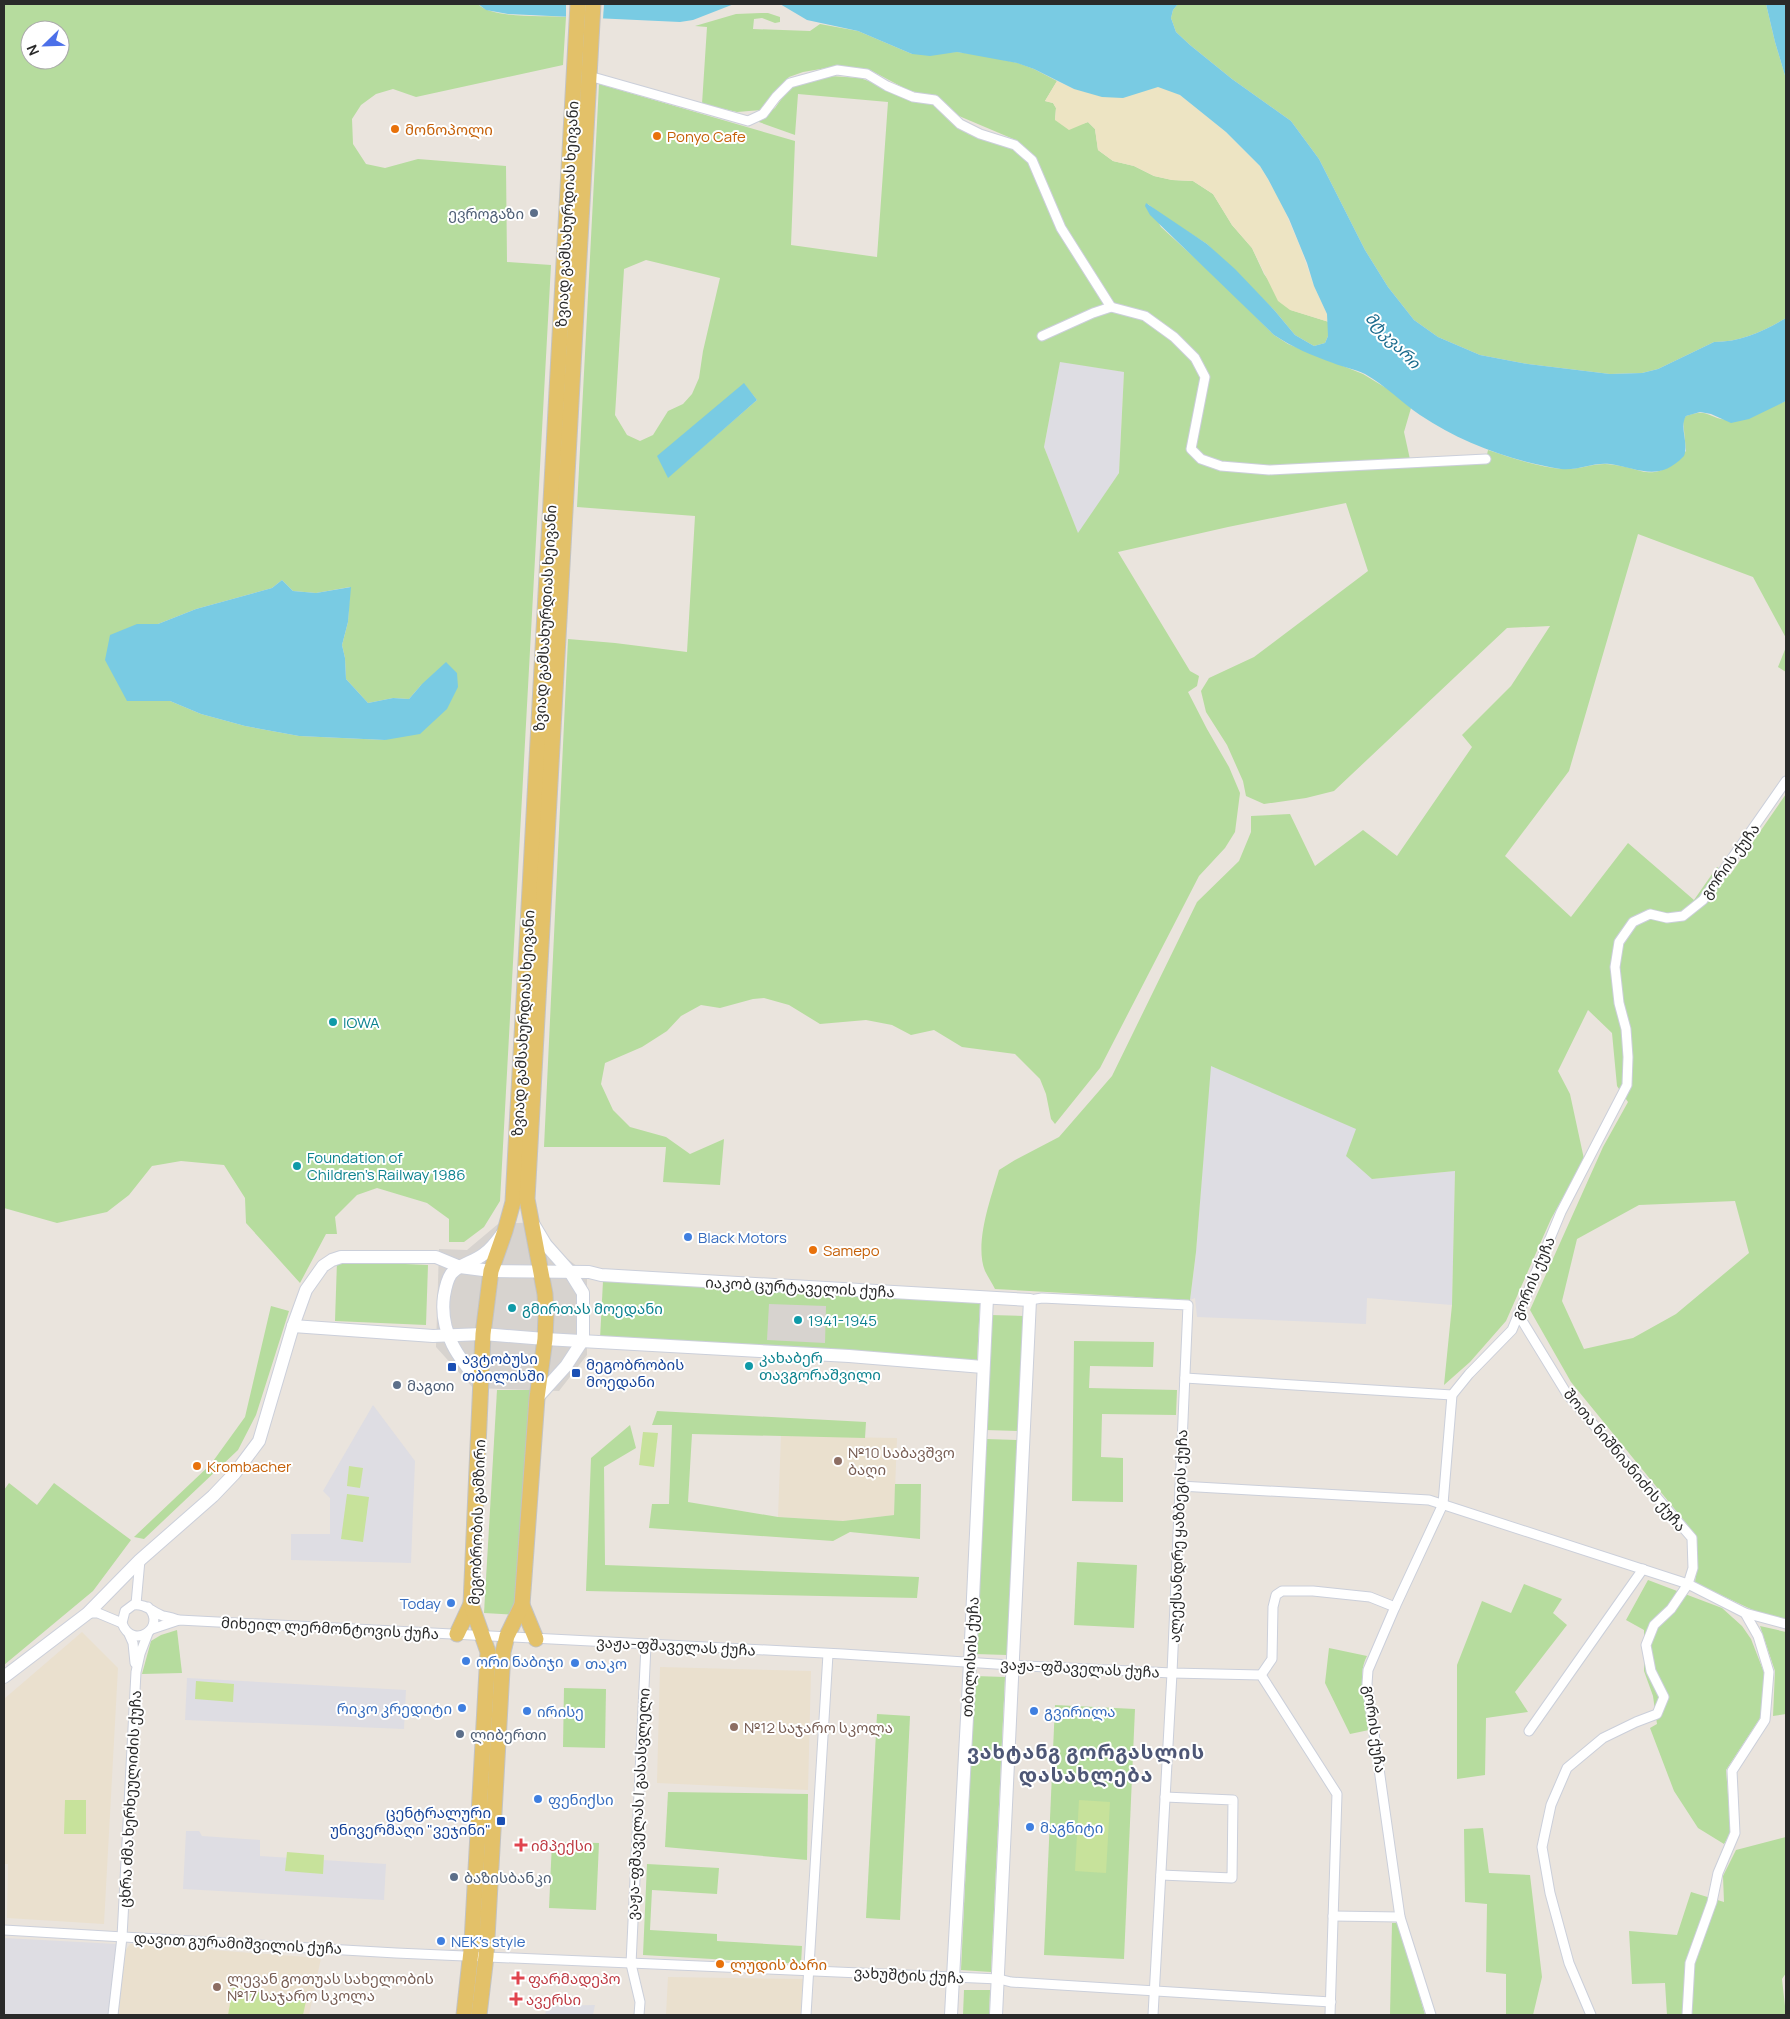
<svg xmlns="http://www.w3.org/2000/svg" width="1790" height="2019" font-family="Manrope,'Noto Sans Georgian',sans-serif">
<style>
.industrial{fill:#dedde3}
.education{fill:#eae0ce}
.green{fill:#b6dc9e;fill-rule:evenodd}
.sand{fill:#ede4c3}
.pitch{fill:#c7e29b}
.plaza{fill:#d7d3cf}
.water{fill:#79cbe3}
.pier{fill:#eae4dd}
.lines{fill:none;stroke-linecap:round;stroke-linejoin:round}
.street-casing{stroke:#cbcfda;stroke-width:11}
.secondary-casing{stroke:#cbcfda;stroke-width:14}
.primary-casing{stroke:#c3c3c3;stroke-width:17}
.street{stroke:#fff;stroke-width:9}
.secondary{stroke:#fff;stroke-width:12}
.primary{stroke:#e3c169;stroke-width:15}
.food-dot{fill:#e8710a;stroke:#fff;stroke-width:2}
.service-dot{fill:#5c6f8a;stroke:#fff;stroke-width:2}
.culture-dot{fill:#0f9aa8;stroke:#fff;stroke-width:2}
.shop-dot{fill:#3f7fe0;stroke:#fff;stroke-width:2}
.transit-dot{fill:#1a4fb4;stroke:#fff;stroke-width:2}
.education-dot{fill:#8d6e63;stroke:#fff;stroke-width:2}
.health-dot{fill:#e0444e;stroke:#fff;stroke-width:2}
.labels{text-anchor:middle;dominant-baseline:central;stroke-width:4;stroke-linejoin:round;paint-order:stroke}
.food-label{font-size:15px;fill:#c56008;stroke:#fff;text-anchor:start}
.service-label{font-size:15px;fill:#4e5e75;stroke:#fff;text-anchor:start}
.street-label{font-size:15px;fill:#2a2a2a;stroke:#fff}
.culture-label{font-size:15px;fill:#0d838f;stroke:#fff;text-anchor:start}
.shop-label{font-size:15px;fill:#366cbe;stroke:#fff;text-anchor:start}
.transit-label{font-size:15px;fill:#164399;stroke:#fff;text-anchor:start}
.education-label{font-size:15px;fill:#785e54;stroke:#fff;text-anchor:start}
.health-label{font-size:15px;fill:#be3a42;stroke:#fff;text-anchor:start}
.water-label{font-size:16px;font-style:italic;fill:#1a6b8d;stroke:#fff}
.district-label{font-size:20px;font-weight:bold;letter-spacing:1px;fill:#4e5776;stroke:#fff}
</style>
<rect width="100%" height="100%" fill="#eae4dd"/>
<g class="industrial">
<polygon points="1060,361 1124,372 1119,473 1078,534 1044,447"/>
<polygon points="1210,1065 1357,1129 1372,1179 1455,1171 1452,1305 1367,1298 1366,1324 1197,1317 1195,1298 1190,1300 1196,1252"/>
<polygon points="373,1405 415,1461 411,1563 291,1560 291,1534 330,1534 330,1498 323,1491"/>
<polygon points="187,1678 406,1690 404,1729 185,1720"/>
<polygon points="186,1831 199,1831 202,1836 260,1840 260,1856 386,1864 384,1900 183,1889"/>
<polygon points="4,1938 117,1944 108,2015 4,2015"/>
<polygon points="595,2005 593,2015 545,2015 547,2006"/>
</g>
<g class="education">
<polygon points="781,1436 897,1438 894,1515 843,1521 778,1517"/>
<polygon points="82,1632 118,1668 104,1924 7,1918 8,1864 4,1864 4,1699"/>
<polygon points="660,1667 811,1671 808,1790 657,1783"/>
<polygon points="130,1944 321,1958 309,2015 115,2015 125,1951"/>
<polygon points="668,1977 803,1979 801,2015 666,2015"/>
</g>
<g class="green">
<path d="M4 4H478C491 19 545 15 566 17L563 65 416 97 393 89 376 94 361 105 352 119 353 144 366 164 385 168 418 159 506 166 507 262 551 265 500 1201 484 1227 464 1242H449V1219L427 1203 377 1188 357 1195 335 1217 337 1234H326L300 1283 246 1223 245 1198 224 1165 181 1161 152 1166 129 1195 107 1212 57 1223 4 1208ZM30 30H60V60H30ZM282 580 293 591 316 593 350 587 348 622 342 645 345 658 346 679 368 703 393 698 409 699 422 684 385 740 299 736 245 726 201 714 170 701H127L137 625 158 624 196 609 272 588Z"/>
<path d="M1178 4H1766L1775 42 1786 79V318C1764 331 1741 342 1714 342L1658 369 1642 373 1610 374 1528 364 1480 355 1438 337 1414 320 1388 287 1365 250 1319 159 1291 121 1232 79 1190 45 1176 32 1171 18 1173 10Z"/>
<path d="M761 13H768L780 17V22L775 23 762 18 754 19 753 29 810 31 820 24 858 31 912 54 957 52 981 55 1018 63 1034 69 1057 81 1045 101 1053 103 1056 108 1055 120 1082 124 1088 122 1095 129 1098 150 1113 161 1134 166 1154 176 1172 180 1193 181 1213 194 1232 225 1252 248 1264 274 1291 310 1329 322 1328 336 1325 343 1314 346 1295 335 1275 311 1207 244 1160 214 1148 204 1161 227 1219 280 1274 335 1288 344 1363 374 1391 391 1411 408 1404 432 1411 464 1486 459 1488 450C1512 458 1538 467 1563 469 1578 470 1591 464 1605 464 1645 466 1651 488 1686 451L1683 420 1686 416C1706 409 1705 415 1721 419 1735 422 1772 407 1786 401V638L1753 577 1638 534 1569 771 1505 856 1571 917 1628 843 1694 900 1717 867 1730 875 1786 794V1620L1755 1611 1695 1583 1697 1562 1695 1534 1571 1382 1530 1310 1603 1147 1628 1102 1617 1086 1612 1033 1588 1010 1558 1071 1570 1094 1584 1159 1551 1219 1506 1321 1470 1362 1444 1385 1452 1305 1455 1171 1372 1179 1346 1156 1356 1129 1211 1066 1196 1252 1190 1300 995 1289C992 1283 988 1277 985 1271 974 1243 991 1198 999 1170L1015 1160 1059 1137 1112 1076 1197 902 1239 861 1251 832V816L1290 814 1315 866 1363 830 1397 856 1472 747 1462 735 1511 686 1550 626 1507 628 1334 791 1306 798 1264 804 1246 796 1243 781 1227 745 1206 712 1201 691 1209 678 1254 657 1368 571 1346 503 1228 527 1118 552 1190 671 1199 676 1197 686 1188 692 1207 729 1229 767 1240 793 1235 832 1225 848 1199 876 1100 1068 1055 1124 1051 1119 1046 1094 1040 1079 1015 1054 962 1047 934 1030 911 1035 892 1025 866 1020 820 1024 789 1005 764 998 753 999 720 1008 701 1005 681 1016 667 1031 642 1047 605 1063 601 1084 613 1110 630 1127 666 1137 690 1154 724 1139 720 1185 663 1182 666 1147H544L568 639 615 643 687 652 695 516 577 507 599 84 795 141 791 245 877 257 888 102 798 94 795 135 756 121 775 108 792 84 830 76 860 78 937 105 968 134 1011 148 1031 164 1035 158 1018 141 959 116 937 98 908 90 868 69 838 66 803 72 789 77 761 110 737 112 702 104 707 27 695 26 736 14ZM646 260 720 278 703 351 699 378 692 394 683 404 668 411 653 435 640 441 627 435 615 415 624 269ZM1060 362 1124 372 1119 473 1078 533 1044 447ZM744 384 757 400 668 477ZM1735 1201 1749 1253 1676 1314 1633 1338 1584 1349 1562 1301 1577 1239 1639 1205Z"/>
<polygon points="1786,647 1786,672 1778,667"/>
<polygon points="337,1261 428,1265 426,1325 335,1321"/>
<polygon points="603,1281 980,1303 977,1360 600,1339"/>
<polygon points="271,1306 289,1311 256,1415 238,1450 144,1539 134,1537 211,1464 245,1417"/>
<polygon points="990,1315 1024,1316 1019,1431 985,1430"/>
<polygon points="1074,1341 1154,1342 1153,1367 1090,1366 1089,1388 1177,1390 1176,1415 1102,1414 1101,1457 1123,1458 1123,1502 1072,1501"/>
<polygon points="497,1390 536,1390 517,1615 484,1613"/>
<polygon points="657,1411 866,1422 865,1438 692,1434 688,1502 778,1517 843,1521 894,1515 895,1484 921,1484 920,1539 850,1532 833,1541 649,1528 652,1504 669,1504 672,1425 652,1425"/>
<polygon points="630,1425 636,1448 604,1467 605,1565 919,1577 917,1598 586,1591 591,1458"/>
<polygon points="986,1439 1017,1440 1007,1655 975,1654"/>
<polygon points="9,1483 37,1505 54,1483 131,1540 93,1591 4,1665 4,1490"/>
<polygon points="1077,1562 1137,1565 1134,1628 1074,1625"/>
<polygon points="1648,1580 1722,1608 1742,1626 1751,1639 1765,1675 1760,1718 1726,1770 1731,1832 1724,1844 1698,1828 1674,1791 1650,1728 1657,1724 1653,1696 1644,1671 1644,1630 1626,1620"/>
<polygon points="1524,1584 1562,1599 1553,1613 1567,1625 1515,1692 1528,1712 1486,1718 1485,1775 1457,1779 1457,1665 1482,1601 1511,1613"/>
<polygon points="1760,1626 1786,1632 1786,1714 1773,1716 1775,1671"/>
<polygon points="177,1630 182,1673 142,1674 151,1641 161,1635"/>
<path d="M1329 1648 1367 1656C1356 1676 1366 1707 1369 1730L1350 1734 1325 1683Z"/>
<polygon points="975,1676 1005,1677 991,1972 961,1970"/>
<polygon points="564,1688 606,1689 605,1748 563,1747"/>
<polygon points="1055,1705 1135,1709 1124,1959 1044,1955"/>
<polygon points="877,1714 910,1716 900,1920 866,1918"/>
<polygon points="668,1792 808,1794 807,1860 665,1847"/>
<polygon points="1483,1828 1489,1873 1530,1875 1542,1977 1533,2015 1506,2015 1506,1974 1486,1972 1487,1904 1465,1902 1464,1829"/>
<polygon points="1786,1837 1786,1973 1782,1979 1786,2015 1667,2015 1665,1983 1632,1984 1629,1931 1677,1935 1691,1892 1724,1902 1723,1876 1736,1850"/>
<polygon points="552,1842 599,1843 596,1910 549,1908"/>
<polygon points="647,1864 719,1868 717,1894 652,1890 650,1930 717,1934 717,1941 802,1946 801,1964 643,1955"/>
<polygon points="1392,1923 1399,1923 1425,2015 1390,2015"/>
<polygon points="964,1990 990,1990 989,2015 963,2015"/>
</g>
<polygon class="sand" points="1057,81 1074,89 1163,87 1180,95 1226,132 1260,166 1280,200 1301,249 1314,286 1327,314 1329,322 1290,310 1278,301 1252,248 1232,225 1213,194 1193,181 1172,180 1154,176 1134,166 1113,161 1098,150 1095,129 1088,122 1069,130 1055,120 1056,108 1053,103 1045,101"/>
<g class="pitch">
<polygon points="643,1432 658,1433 654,1467 639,1465"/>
<polygon points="349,1466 363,1468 360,1488 347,1486"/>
<polygon points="347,1494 369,1497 363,1542 341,1539"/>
<polygon points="196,1681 234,1684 233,1702 195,1699"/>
<polygon points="65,1800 86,1800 86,1834 64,1834"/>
<polygon points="1079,1800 1110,1802 1106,1873 1075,1871"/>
<polygon points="287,1852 324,1855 323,1874 285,1871"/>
<polygon points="233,1987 306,2001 303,2015 228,2015"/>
</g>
<g class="plaza">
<polygon points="538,1222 561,1254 578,1267 587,1268 587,1355 559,1391 473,1388 436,1347 439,1249 467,1250 498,1224"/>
<polygon points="769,1304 826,1306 825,1343 767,1340"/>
</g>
<g class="water">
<polygon points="478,4 734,4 693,20 680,22 508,14 486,10"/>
<path d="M780 4H1178L1173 10 1171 18 1176 32 1190 45 1232 79 1291 121 1319 159 1365 250 1388 287 1414 320 1438 337 1480 355 1528 364 1610 374 1642 373 1658 369 1714 342C1741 342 1764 331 1786 318V401L1749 419 1731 423 1711 414 1700 412 1686 416C1679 427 1689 443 1684 456 1658 483 1639 468 1610 464 1593 462 1578 471 1561 469 1511 461 1462 443 1420 415 1401 402 1385 385 1365 374 1355 369 1343 367 1333 363 1313 356 1292 347 1274 335L1150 215 1145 206 1146 203 1207 244 1235 269 1275 311 1295 335 1314 346 1325 343 1328 336 1327 314 1314 286 1307 263 1289 219 1268 179 1260 166 1226 132 1180 95 1158 87 1123 98 1102 97 1074 89 1034 69 1017 63 957 52 930 56 912 54 858 31 807 20Z"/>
<polygon points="1766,4 1786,4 1786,79 1775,42"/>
<polygon points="744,383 757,400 668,478 657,456"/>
<polygon points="282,580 293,591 316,593 351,587 348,622 342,645 345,658 346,679 368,703 393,698 409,699 422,684 446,662 457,673 458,687 447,709 420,734 385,740 299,736 245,726 201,714 170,701 127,701 105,660 110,635 137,624 158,624 196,609 272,588"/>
</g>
<polygon class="pier" points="566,4 604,4 603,19 566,17"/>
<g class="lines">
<g class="street-casing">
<g id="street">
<polyline points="589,76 748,121 763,114 776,97 790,83 837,70 867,74 887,86 913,97 935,100 960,124 980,134 1015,145 1032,160 1061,228 1111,307"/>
<polyline points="1042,336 1093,313 1111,307 1145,316 1174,337 1195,358 1205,377 1191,449 1201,459 1221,466 1269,470 1486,459"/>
<polyline points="1030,1300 1042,1298 1188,1305 1172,1673 1153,2015"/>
<polyline points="1518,1314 1567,1394 1692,1538 1693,1568 1688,1584 1671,1609 1654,1625 1646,1645 1651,1671 1664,1697 1657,1714 1636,1722 1603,1738 1567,1768 1551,1805 1542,1847 1550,1893 1569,1963 1591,2015"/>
<polyline points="1185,1378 1452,1395"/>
<polyline points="1180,1486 1429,1500 1688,1584 1745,1613 1786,1624"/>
<polyline points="136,1604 140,1560"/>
<path d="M148 1607C168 1628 132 1651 122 1623L125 1611 133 1605C145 1603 152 1612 163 1616 168 1617 173 1618 178 1620"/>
<polyline points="88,1613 98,1613 122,1623"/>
<polyline points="152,1629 179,1620 843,1654 1026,1666 1172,1673 1261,1675 1337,1794 1330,2015"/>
<polyline points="129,1634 133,1643 135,1663"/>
<polyline points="1261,1675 1272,1659 1273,1607 1276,1595 1282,1591 1313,1591 1370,1597 1395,1607"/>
<polyline points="1529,1731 1643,1569"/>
<polyline points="1161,1875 1232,1878 1233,1800 1165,1797"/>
<polyline points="1333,1916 1400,1917"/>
<polyline points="4,1930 396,1953 999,1979 1011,1982 1331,2002"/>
<polyline points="113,2015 122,1937 136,1672 140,1654 148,1633"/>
<polyline points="639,2015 640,2002 631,1964 646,1645"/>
<polyline points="806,2015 828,1654"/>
<polyline points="1431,2015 1400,1917 1367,1684 1368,1670 1395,1607 1443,1504 1452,1395 1469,1374 1512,1330 1561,1212 1627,1085 1628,1057 1626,1029 1619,1003 1615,967 1619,942 1633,922 1650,914 1667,918 1683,916 1703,900 1786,781"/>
<polyline points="1687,2015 1690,1963 1712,1902 1718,1873 1735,1833 1732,1771 1765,1720 1769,1672 1758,1636 1745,1613"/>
</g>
</g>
<g class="secondary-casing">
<g id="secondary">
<polyline points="534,1225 546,1245 570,1272 583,1293 583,1340 566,1366 537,1398"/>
<polyline points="293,1326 433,1336 483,1334 545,1339 849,1356 983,1367"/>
<path d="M482 1385C459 1359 439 1333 444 1296 445 1290 447 1280 451 1274 459 1264 474 1262 484 1254 491 1249 497 1241 502 1234"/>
<polyline points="4,1677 88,1613 140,1560 213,1496 235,1473 259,1441 293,1326 306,1290 323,1266 332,1260 341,1257 436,1257 460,1267 491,1271 589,1272 601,1275 1030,1300 996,2015"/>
<polyline points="951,2015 970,1662 987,1298"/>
</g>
</g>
<g class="primary-casing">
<g id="primary">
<polyline points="522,1605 536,1639"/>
<polyline points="457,1634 471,1604"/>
<polyline points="464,2015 472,1942 488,1652 471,1604 483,1334 491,1271 505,1231 513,1202 578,4"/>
<polyline points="479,2015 486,1956 503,1652 507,1636 522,1605 537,1398 545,1339 546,1314 545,1294 527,1199 593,4"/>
</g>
</g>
<use href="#street" class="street"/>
<use href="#secondary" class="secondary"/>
<use href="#primary" class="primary"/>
</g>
<g class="food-dot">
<circle cx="395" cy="129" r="5"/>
<circle cx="657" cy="136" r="5"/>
<circle cx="813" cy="1250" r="5"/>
<circle cx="197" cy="1466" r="5"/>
<circle cx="720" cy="1964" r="5"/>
</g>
<g class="service-dot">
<circle cx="534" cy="213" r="5"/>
<circle cx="397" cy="1385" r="5"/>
<circle cx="460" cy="1734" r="5"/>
<circle cx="454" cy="1877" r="5"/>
</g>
<g class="culture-dot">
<circle cx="333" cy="1022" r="5"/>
<circle cx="297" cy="1166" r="5"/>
<circle cx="512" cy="1308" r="5"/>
<circle cx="798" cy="1320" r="5"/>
<circle cx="749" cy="1366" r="5"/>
</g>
<g class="shop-dot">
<circle cx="688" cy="1237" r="5"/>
<circle cx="451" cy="1603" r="5"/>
<circle cx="466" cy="1661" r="5"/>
<circle cx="575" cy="1663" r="5"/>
<circle cx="462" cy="1708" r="5"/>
<circle cx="527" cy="1711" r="5"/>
<circle cx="1034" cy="1711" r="5"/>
<circle cx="538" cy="1799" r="5"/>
<circle cx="1030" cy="1827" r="5"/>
<circle cx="441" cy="1941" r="5"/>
</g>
<g class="transit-dot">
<rect x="447" y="1362" width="10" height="10" rx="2.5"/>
<rect x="571" y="1368" width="10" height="10" rx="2.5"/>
<rect x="496" y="1816" width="10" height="10" rx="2.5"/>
</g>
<g class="education-dot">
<circle cx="838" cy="1461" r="5"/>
<circle cx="734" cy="1727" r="5"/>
<circle cx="217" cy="1987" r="5"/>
</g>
<g class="health-dot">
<path d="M518.5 1837.5h5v5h5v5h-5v5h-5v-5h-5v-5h5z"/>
<path d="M515.5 1970.5h5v5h5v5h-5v5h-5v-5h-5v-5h5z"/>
<path d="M513.5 1991.5h5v5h5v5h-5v5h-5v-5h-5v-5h5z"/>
</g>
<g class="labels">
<g class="food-label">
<text x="405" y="129">მონოპოლი</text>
<text x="667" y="136">Ponyo Cafe</text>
<text x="823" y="1250">Samepo</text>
<text x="207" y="1466">Krombacher</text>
<text x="730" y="1964">ლუდის ბარი</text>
</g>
<g class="service-label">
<text x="524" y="213" text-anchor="end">ევროგაზი</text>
<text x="407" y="1385">მაგთი</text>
<text x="470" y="1734">ლიბერთი</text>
<text x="464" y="1877">ბაზისბანკი</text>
</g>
<g class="street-label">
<text transform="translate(567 214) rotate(-87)">ზვიად გამსახურდიას ხეივანი</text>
<text transform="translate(545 618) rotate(-87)">ზვიად გამსახურდიას ხეივანი</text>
<text transform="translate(1730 861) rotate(-54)">გორის ქუჩა</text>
<text transform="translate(523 1023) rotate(-87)">ზვიად გამსახურდიას ხეივანი</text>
<text transform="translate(1533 1278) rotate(-67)">გორის ქუჩა</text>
<text transform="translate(800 1287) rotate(3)">იაკობ ცურტაველის ქუჩა</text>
<text transform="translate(1625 1460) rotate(50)">შოთა ნიშნიანიძის ქუჩა</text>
<text transform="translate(477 1522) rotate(-88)">მეგობრობის გამზირი</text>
<text transform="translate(1178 1536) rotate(-88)">ალექსანდრე ყაზბეგის ქუჩა</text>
<text transform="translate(330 1628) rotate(3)">მიხეილ ლერმონტოვის ქუჩა</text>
<text transform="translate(676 1646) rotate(3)">ვაჟა-ფშაველას ქუჩა</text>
<text transform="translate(970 1657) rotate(-87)">თბილისის ქუჩა</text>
<text transform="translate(1080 1668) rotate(3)">ვაჟა-ფშაველას ქუჩა</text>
<text transform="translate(1375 1729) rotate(82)">გორის ქუჩა</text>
<text transform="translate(130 1799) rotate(-87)">ცხრა ძმა ხერხეულიძის ქუჩა</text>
<text transform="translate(638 1804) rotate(-87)">ვაჟა-ფშაველას I გასასვლელი</text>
<text transform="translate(238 1943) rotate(3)">დავით გურამიშვილის ქუჩა</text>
<text transform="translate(909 1975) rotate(3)">ვახუშტის ქუჩა</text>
</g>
<g class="culture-label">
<text x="343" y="1022">IOWA</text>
<text x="307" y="1157">Foundation of<tspan x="307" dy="17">Children's Railway 1986</tspan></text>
<text x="522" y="1308">გმირთას მოედანი</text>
<text x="808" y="1320">1941-1945</text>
<text x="759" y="1357">კახაბერ<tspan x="759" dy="17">თავგორაშვილი</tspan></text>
</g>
<g class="shop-label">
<text x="698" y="1237">Black Motors</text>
<text x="441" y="1603" text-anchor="end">Today</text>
<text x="476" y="1661">ორი ნაბიჯი</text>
<text x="585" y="1663">თაკო</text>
<text x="452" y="1708" text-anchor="end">რიკო კრედიტი</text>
<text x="537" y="1711">ირისე</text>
<text x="1044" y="1711">გვირილა</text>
<text x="548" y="1799">ფენიქსი</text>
<text x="1040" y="1827">მაგნიტი</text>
<text x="451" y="1941">NEK's style</text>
</g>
<g class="transit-label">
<text x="462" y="1358">ავტობუსი<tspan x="462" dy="17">თბილისში</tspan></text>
<text x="586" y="1364">მეგობრობის<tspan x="586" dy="17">მოედანი</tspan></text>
<text x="491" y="1812" text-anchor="end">ცენტრალური<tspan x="491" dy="17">უნივერმაღი "ვეჯინი"</tspan></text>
</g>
<g class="education-label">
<text x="848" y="1452">№10 საბავშვო<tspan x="848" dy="17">ბაღი</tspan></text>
<text x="744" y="1727">№12 საჯარო სკოლა</text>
<text x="227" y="1978">ლევან გოთუას სახელობის<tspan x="227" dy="17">№17 საჯარო სკოლა</tspan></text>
</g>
<g class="health-label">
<text x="531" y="1845">იმპექსი</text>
<text x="528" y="1978">ფარმადეპო</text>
<text x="526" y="1999">ავერსი</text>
</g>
<g class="water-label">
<text transform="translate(1393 340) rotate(46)">მტკვარი</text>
</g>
<g class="district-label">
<text x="1086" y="1751">ვახტანგ გორგასლის<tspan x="1086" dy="23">დასახლება</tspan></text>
</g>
</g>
<rect width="1790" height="2019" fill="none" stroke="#2a2a2a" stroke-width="10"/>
<g transform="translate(45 45) rotate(247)"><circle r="24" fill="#ffffff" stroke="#aaaaaa"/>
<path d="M0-4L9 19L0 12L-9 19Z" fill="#4c70e9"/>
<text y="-8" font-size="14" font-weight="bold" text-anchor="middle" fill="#2a2a2a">N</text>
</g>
</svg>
